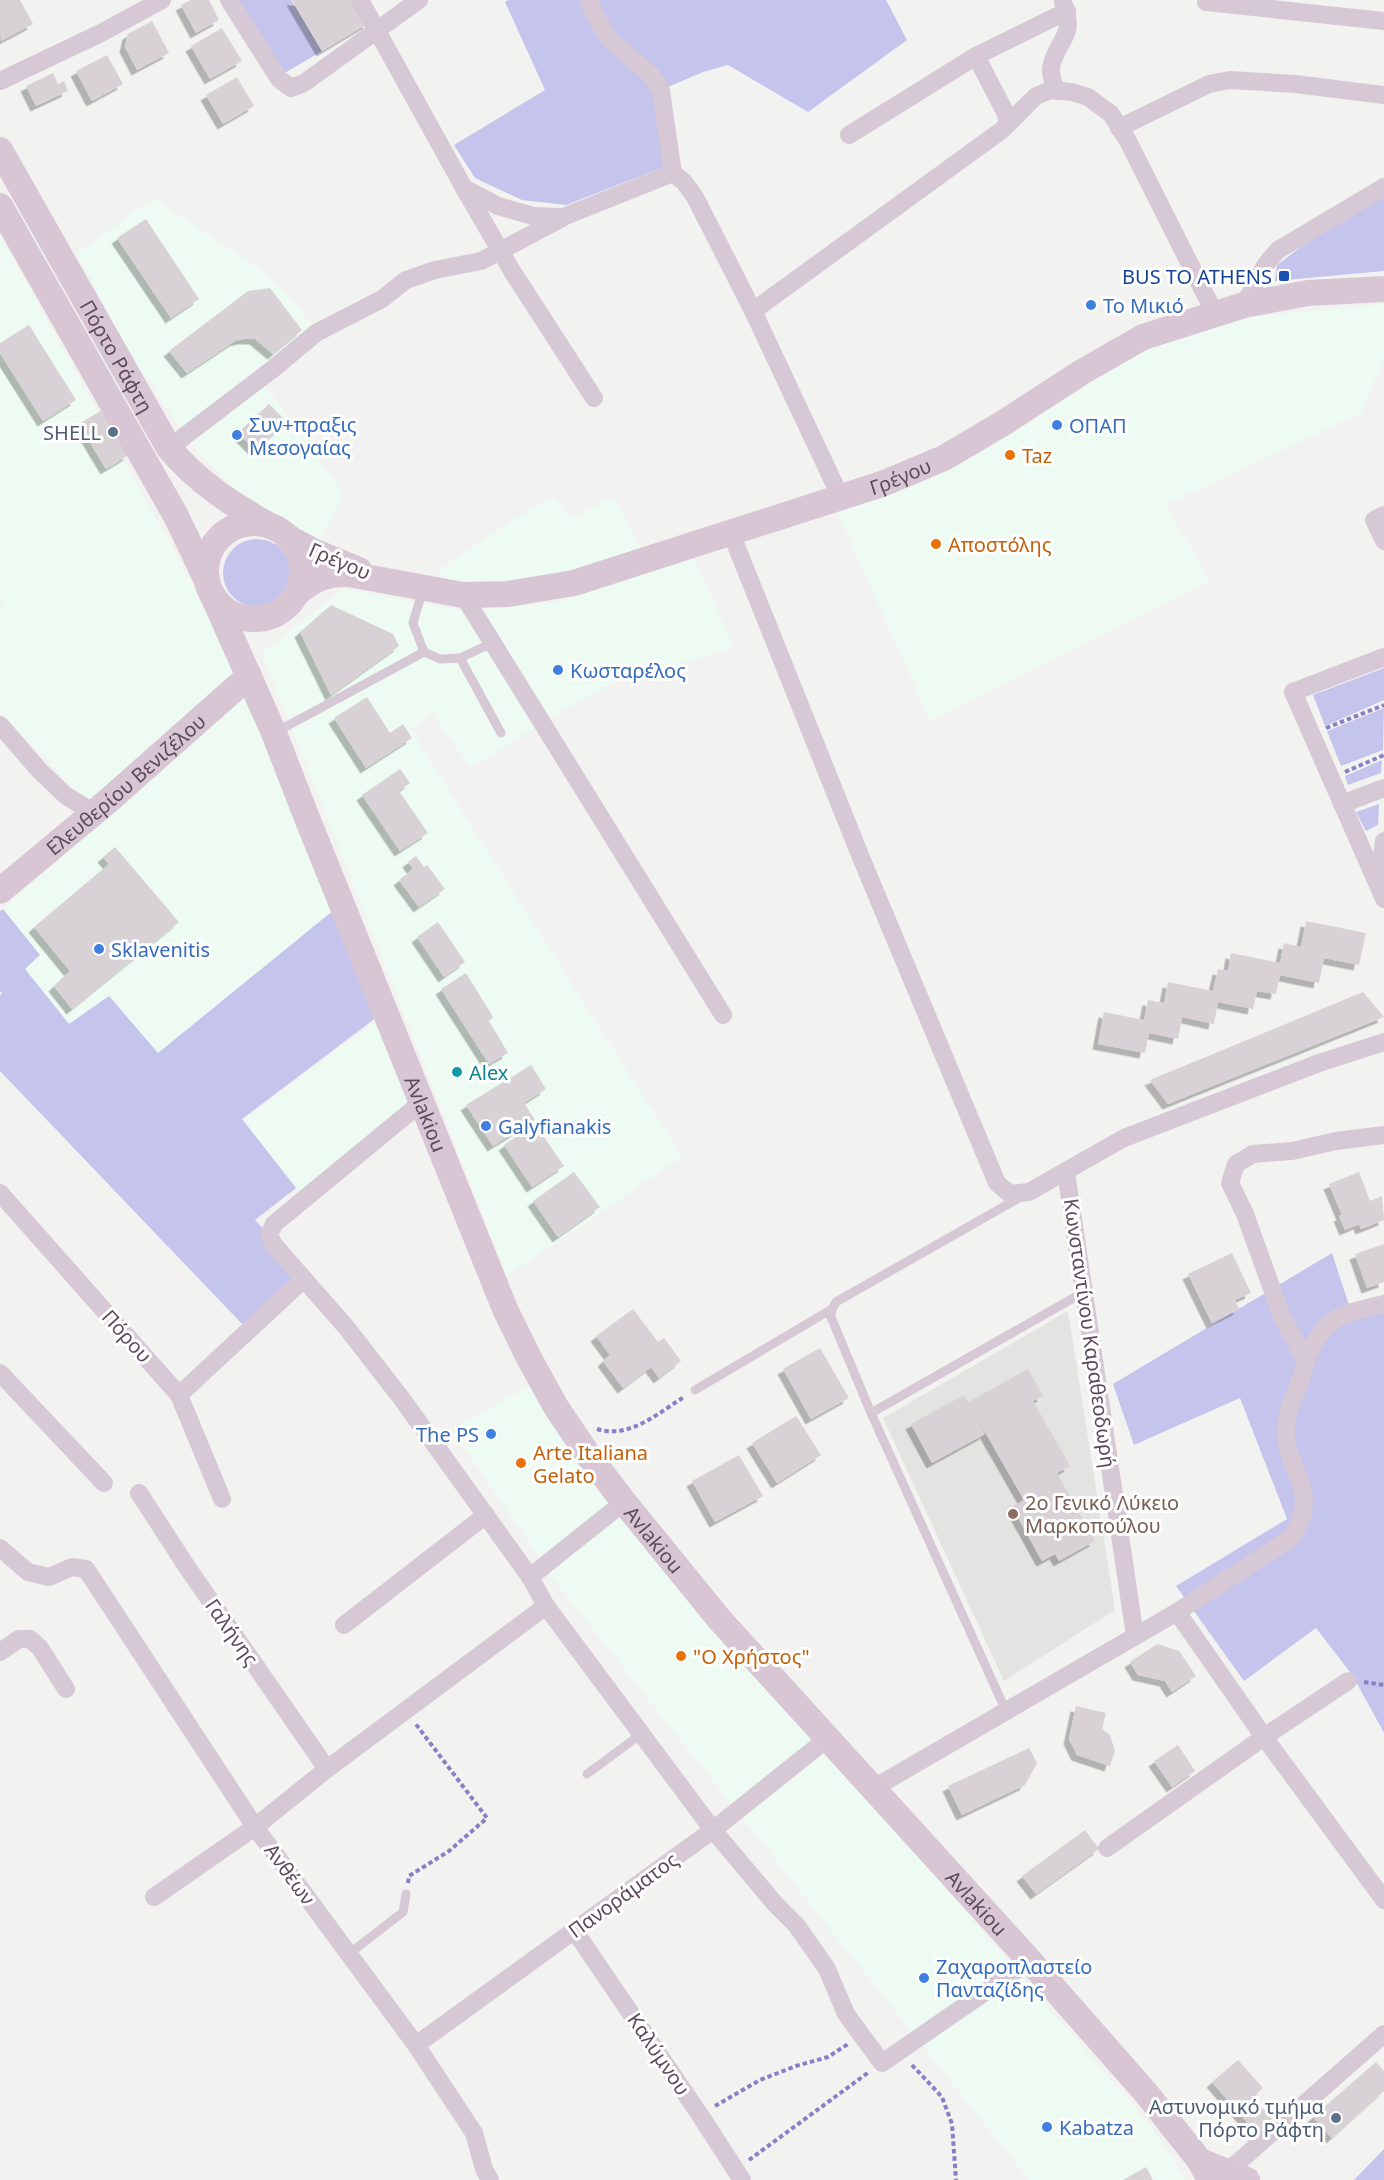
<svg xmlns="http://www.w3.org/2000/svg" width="1384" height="2180" font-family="'Noto Sans',sans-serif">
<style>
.commercial{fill:#edfbf2}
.education{fill:#e3e4e2}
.green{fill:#c5c4ec}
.building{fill:#d8d1d6;filter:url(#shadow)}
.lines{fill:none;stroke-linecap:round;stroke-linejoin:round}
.path{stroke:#887fc7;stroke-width:4;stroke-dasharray:4.5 3;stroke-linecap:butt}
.lane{stroke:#d6c9d5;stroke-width:9}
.street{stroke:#d6c9d5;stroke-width:18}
.secondary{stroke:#d8c6d5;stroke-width:26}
.transit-dot{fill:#1a4fb4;stroke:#fff;stroke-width:2}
.shop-dot{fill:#3f7fe0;stroke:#fff;stroke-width:2}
.service-dot{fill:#5c6f8a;stroke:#fff;stroke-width:2}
.food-dot{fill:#e8710a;stroke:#fff;stroke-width:2}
.culture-dot{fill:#0f9aa8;stroke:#fff;stroke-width:2}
.education-dot{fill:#8d6e63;stroke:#fff;stroke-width:2}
.labels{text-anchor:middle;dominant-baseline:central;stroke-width:6;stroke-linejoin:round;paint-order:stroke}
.transit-label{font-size:20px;fill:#164399;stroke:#fff;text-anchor:end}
.shop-label{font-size:20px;fill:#366cbe;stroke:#fff;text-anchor:start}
.street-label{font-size:20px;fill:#5d4a5b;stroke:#fff}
.service-label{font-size:20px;fill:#4e5e75;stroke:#fff;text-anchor:end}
.food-label{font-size:20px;fill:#c56008;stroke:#fff;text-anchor:start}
.culture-label{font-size:20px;fill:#0d838f;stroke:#fff;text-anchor:start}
.education-label{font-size:20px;fill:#785e54;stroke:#fff;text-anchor:start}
</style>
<defs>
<filter id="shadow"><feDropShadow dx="-5.5" dy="5.5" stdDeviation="0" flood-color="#0004"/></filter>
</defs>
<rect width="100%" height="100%" fill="#f2f3f1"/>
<g class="commercial">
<polygon points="153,198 260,269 295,302 313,328 257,374 344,494 320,541 241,494 196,451 134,360 77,254"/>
<polygon points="0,235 242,674 87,802 0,712 0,609 3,605 0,601"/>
<polygon points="1384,304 1384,358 1361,413 1166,505 1210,581 930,721 838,513 949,469 1073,391 1154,345 1229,319"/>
<polygon points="555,496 570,519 615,496 641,550 556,579 461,587 439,581 441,568 518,517"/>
<polygon points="694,558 734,648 620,680 560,712 471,768 432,714 410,729 682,1157 507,1276 262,652 344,589 466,611 552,603"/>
<polygon points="256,685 340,905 158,1054 109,996 70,1024 24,968 40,955 3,909"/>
<polygon points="381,1017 418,1101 298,1193 244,1120"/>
<polygon points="532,1384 660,1559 1151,2126 1186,2180 1029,2180 558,1585 452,1430"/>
</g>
<polygon class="education" points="1068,1311 1115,1610 1004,1681 883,1418"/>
<g class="green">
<polygon points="238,0 291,0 322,51 283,74"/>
<polygon points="508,0 886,0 907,40 808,112 728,65 703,72 661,90 672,164 566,205 522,200 475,178 454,145 545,90 505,2"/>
<polygon points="1384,196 1384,271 1275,281 1277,265 1317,235"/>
<circle cx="257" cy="573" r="34"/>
<polygon points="1384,668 1384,700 1325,726 1313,695"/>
<polygon points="1384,708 1383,750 1341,766 1327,731"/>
<polygon points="1382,760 1381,773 1348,785 1345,776"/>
<polygon points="1379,804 1378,825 1366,831 1356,812"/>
<polygon points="340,905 381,1014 242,1119 296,1188 255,1220 304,1270 244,1326 0,1071 0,996 2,993 0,991 0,911 3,909 40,955 25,969 69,1024 109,996 158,1053"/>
<polygon points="1332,1253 1350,1308 1384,1297 1384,1733 1353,1676 1316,1628 1244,1681 1176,1586 1287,1519 1240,1398 1134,1445 1113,1384"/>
<polygon points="1384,2149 1384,2180 1354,2180"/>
</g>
<g class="building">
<polygon points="0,0 20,0 33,24 1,41"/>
<polygon points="191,0 209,0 219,20 196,33 181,5"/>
<polygon points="292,0 355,0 369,23 322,51"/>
<polygon points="152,21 169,53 137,70 125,47 128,34"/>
<polygon points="222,28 242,61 210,79 191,46"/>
<polygon points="107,55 123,84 92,101 76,71"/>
<polygon points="53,73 58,84 64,81 68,91 36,106 26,86"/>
<polygon points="237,77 254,106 223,124 206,95"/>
<polygon points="146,219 199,299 171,318 117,238"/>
<polygon points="270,288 302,330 273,354 255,339 243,339 235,341 187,373 169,351 248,291"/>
<polygon points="29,325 76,400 43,421 0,353 0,343"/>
<polygon points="269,404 287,422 256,451 238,433"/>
<polygon points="102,410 129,455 106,469 79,424"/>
<polygon points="331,605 393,634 399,646 331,695 300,632"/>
<polygon points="367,697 390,733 403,724 412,738 366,768 334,718"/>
<polygon points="400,769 410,783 399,791 428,833 400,851 362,795"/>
<polygon points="115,847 179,922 72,1009 54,986 70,971 34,927 109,864 103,857"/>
<polygon points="416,856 424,867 427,865 445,889 419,907 399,880 413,869 408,862"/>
<polygon points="1306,921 1366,933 1359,965 1324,958 1319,983 1280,975 1276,994 1257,991 1253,1009 1218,1002 1214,1024 1182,1017 1178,1039 1149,1033 1145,1053 1098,1044 1104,1012 1144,1020 1148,1000 1164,1003 1168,982 1213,991 1218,969 1228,971 1231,953 1280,963 1284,943 1301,947"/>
<polygon points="438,922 465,962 444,977 417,937"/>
<polygon points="466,973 493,1017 489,1021 508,1053 489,1064 441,989"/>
<polygon points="1363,992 1384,1017 1168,1104 1150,1080"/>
<polygon points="531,1065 546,1089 524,1103 535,1120 493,1146 466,1105"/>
<polygon points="535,1124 564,1166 532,1187 504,1145"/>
<polygon points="574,1172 600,1207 558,1237 533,1201"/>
<polygon points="1359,1172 1370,1201 1382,1196 1384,1220 1361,1229 1359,1224 1345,1230 1339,1216 1342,1215 1329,1184"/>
<polygon points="1384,1244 1384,1282 1367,1288 1355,1254"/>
<polygon points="1232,1253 1251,1293 1235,1300 1239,1309 1212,1323 1188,1274"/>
<polygon points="633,1309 658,1342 664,1338 681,1361 659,1378 651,1367 623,1388 603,1361 610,1355 596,1336"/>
<polygon points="820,1348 849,1398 811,1419 783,1369"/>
<polygon points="1028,1369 1043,1396 1033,1401 1070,1466 1057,1473 1095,1541 1059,1561 1055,1554 1042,1561 1012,1507 1024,1500 977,1418 985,1434 932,1463 911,1424 964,1395 968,1402"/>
<polygon points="796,1416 821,1455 777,1483 752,1443"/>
<polygon points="739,1455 763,1496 715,1522 692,1481"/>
<polygon points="1157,1644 1179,1651 1196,1676 1172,1692 1165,1681 1138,1675 1130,1662"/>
<polygon points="1076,1706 1106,1713 1102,1729 1110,1735 1115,1751 1110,1766 1077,1755 1069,1739"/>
<polygon points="1178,1745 1195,1771 1172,1787 1154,1761"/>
<polygon points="1029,1748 1037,1763 1025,1785 962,1815 948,1786"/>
<polygon points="1085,1830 1099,1849 1036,1894 1022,1876"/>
<polygon points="1238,2060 1263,2088 1253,2097 1272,2119 1260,2129 1252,2128 1212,2082"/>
<polygon points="1376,2062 1384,2071 1384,2091 1332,2138 1313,2117"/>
<polygon points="1146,2167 1153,2180 1123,2180"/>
</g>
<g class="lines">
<g class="path">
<polyline points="1326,728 1384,705"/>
<polyline points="1345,772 1384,755"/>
<path d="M597 1429C630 1439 658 1413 684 1397"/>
<polyline points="1364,1682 1384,1685"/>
<polyline points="408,1883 409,1876 449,1851 487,1818 415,1723"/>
<polyline points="912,2065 942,2097 952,2124 956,2180"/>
<polyline points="715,2106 760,2080 796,2066 828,2057 848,2044"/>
<polyline points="749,2160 869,2072"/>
</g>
<g class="lane">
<polyline points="423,589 413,623 424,652 440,659 460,658 501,733"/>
<polyline points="460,658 492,643"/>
<polyline points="276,732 424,652"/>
<polyline points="695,1390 832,1309"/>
<polyline points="871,1413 1084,1292"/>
<polyline points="1006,1711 871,1413 831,1317 832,1309 836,1302 1019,1198"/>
<polyline points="587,1774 641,1734"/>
<polyline points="349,1954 403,1912 406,1894"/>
</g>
<g class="street">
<polyline points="229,0 279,79 291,88 304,83 419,0"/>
<polyline points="360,0 464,188 498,206 533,216 563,217 673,173 684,182 695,197 753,311 840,496"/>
<polyline points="589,0 595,15 609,39 652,76 661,91 673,173"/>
<polyline points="1206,2 1384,21"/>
<polyline points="976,56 1005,112 1008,122"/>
<polyline points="0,81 101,33 162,0"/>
<path d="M1056 91C1054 84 1050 75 1051 68 1057 37 1077 39 1063 2"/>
<polyline points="1119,128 1209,84 1230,80 1295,84 1384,95"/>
<polyline points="849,135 976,56 1067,11"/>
<polyline points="464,188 512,271 594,398"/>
<polyline points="1244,305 1266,264 1278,250 1384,187"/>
<polyline points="753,311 1002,130 1036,96 1051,90 1072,92 1088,97 1111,114 1128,141 1215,314"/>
<polyline points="169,448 274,368 316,333 382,299 406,280 435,270 481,261 562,218"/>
<polyline points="1384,515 1374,520 1384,541"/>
<polyline points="731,533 862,860 997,1183 1010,1194 1029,1192 1124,1138 1319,1063 1384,1042"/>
<polyline points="463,595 723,1015"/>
<polyline points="1384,657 1293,692 1384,899"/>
<polyline points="0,725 39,770 65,795 94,813"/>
<polyline points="1342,804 1384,788"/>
<polyline points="1379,883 1384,841"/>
<polyline points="422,1102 274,1224 269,1235 274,1245 346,1327 402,1399 530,1577"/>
<polyline points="1066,1172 1135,1636"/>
<polyline points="0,1193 179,1395 222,1499"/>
<path d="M1306 1361C1325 1315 1339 1315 1384 1304"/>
<polyline points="0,1373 104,1483"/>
<polyline points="179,1395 304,1279"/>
<polyline points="139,1493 187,1567 327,1769"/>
<polyline points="0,1548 28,1572 49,1577 72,1567 86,1569 255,1827 416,2045 474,2133 484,2169 490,2180"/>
<polyline points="546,1606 713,1830 776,1905 797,1926 827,1969 846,2014 882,2063 1030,1961"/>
<polyline points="1177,1612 1264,1737 1384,1900"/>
<polyline points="344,1625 486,1515"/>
<polyline points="0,1652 19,1639 30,1639 40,1648 66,1689"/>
<path d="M872 1789 1177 1612 1291 1538C1325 1490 1281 1468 1286 1423 1289 1402 1302 1382 1306 1361L1282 1317 1245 1214 1230 1183 1236 1164 1253 1154 1292 1151 1336 1141 1384 1135"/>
<polyline points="1107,1848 1264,1737 1348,1681"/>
<polyline points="154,1897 255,1827 327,1769 546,1606 530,1577 624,1502"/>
<polyline points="574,1930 700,2115 742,2180"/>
<polyline points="416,2045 713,1830 827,1739"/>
<polyline points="1227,2172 1384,2034"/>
</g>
<g class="secondary">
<path id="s1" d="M0 150 169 448C198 483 233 505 272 527"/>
<polyline points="0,206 176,516 207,581"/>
<circle cx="254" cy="571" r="48"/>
<polyline points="287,537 313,551 359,570"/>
<path id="s2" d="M297 593C314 579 327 573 349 574L463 595 508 594 574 583 882 484 944 458 1005 422 1082 372 1143 337 1244 305 1308 293 1384 289"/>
<path id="s3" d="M213 596 274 733 307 818 505 1309 529 1358 556 1407 591 1459 624 1502 720 1620 1030 1961 1146 2093 1200 2161 1210 2180"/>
<path id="s4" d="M0 891 108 801 249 676"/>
<polyline points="1200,2161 1247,2180"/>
</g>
</g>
<rect class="transit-dot" x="1278" y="270" width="12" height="12" rx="3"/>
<g class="shop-dot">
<circle cx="1091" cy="305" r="6"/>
<circle cx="1057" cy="425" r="6"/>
<circle cx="237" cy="435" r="6"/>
<circle cx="558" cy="670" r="6"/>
<circle cx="99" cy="949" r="6"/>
<circle cx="486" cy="1126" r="6"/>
<circle cx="491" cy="1434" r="6"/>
<circle cx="924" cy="1978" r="6"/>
<circle cx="1047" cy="2127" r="6"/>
</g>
<g class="service-dot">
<circle cx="113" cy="432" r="6"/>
<circle cx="1336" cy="2118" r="6"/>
</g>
<g class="food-dot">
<circle cx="1010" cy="455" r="6"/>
<circle cx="936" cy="544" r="6"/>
<circle cx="521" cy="1463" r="6"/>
<circle cx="681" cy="1656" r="6"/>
</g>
<circle class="culture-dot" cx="457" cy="1072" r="6"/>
<circle class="education-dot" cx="1013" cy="1514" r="6"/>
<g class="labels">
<g class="transit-label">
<text x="1272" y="276">BUS TO ATHENS</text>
</g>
<g class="shop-label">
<text x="1103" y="305">Το Μικιό</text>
<text x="249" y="424">Συν+πραξις<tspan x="249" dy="23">Μεσογαίας</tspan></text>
<text x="1069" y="425">ΟΠΑΠ</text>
<text x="570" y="670">Κωσταρέλος</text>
<text x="111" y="949">Sklavenitis</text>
<text x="498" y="1126">Galyfianakis</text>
<text x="479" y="1434" text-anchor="end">The PS</text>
<text x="936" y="1966">Ζαχαροπλαστείο<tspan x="936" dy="23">Πανταζίδης</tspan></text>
<text x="1059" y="2127">Kabatza</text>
</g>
<g class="street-label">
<text stroke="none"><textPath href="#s1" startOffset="237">Πόρτο Ράφτη</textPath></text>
<text stroke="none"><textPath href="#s2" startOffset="628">Γρέγου</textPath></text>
<text transform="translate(340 561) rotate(23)">Γρέγου</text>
<text stroke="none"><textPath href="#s4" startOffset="165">Ελευθερίου Βενιζέλου</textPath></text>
<text stroke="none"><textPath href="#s3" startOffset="560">Avlakiou</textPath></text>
<text transform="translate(1090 1333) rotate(82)">Κωνσταντίνου Καραθεοδωρή</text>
<text transform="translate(127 1336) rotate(48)">Πόρου</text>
<text stroke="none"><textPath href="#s3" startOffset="1046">Avlakiou</textPath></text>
<text transform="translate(232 1632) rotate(55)">Γαλήνης</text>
<text transform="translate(290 1874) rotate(54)">Ανθέων</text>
<text transform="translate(623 1895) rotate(-36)">Πανοράματος</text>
<text stroke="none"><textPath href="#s3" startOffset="1532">Avlakiou</textPath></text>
<text transform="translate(659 2054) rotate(56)">Καλύμνου</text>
</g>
<g class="service-label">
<text x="101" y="432">SHELL</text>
<text x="1324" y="2106">Αστυνομικό τμήμα<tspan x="1324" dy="23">Πόρτο Ράφτη</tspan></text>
</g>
<g class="food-label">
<text x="1022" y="455">Taz</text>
<text x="948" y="544">Αποστόλης</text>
<text x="533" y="1452">Arte Italiana<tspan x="533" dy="23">Gelato</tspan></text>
<text x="693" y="1656">"Ο Χρήστος"</text>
</g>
<g class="culture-label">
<text x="469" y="1072">Alex</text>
</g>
<g class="education-label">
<text x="1025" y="1502">2ο Γενικό Λύκειο<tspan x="1025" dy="23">Μαρκοπούλου</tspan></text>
</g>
</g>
</svg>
